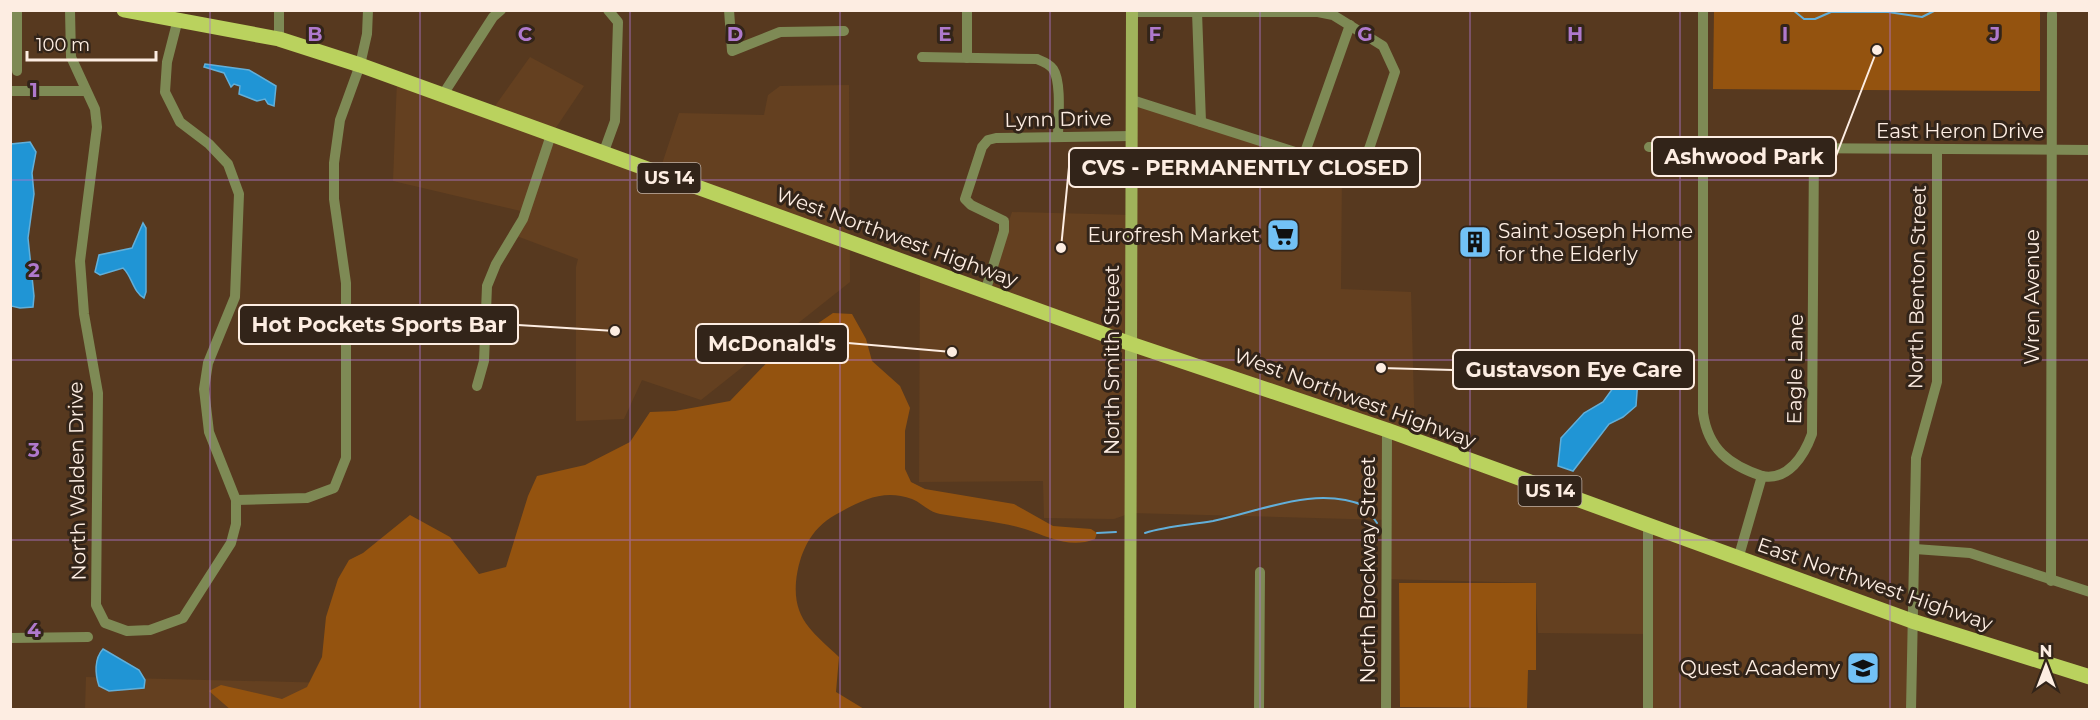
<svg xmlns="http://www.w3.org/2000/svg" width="2100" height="720" font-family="Montserrat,sans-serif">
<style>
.built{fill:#644020}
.green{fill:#94530f}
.water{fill:#2095d5;stroke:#62afd9;stroke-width:1.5}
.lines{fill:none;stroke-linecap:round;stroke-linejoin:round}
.stream{stroke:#62afd9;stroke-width:2}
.street{stroke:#7e8a55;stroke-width:10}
.secondary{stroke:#a0b35b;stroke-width:12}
.primary{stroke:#bad25e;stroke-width:15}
.grid{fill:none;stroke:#af79cd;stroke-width:1.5;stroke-opacity:0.55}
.labels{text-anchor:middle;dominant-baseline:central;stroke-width:6;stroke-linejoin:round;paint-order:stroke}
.shield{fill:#322419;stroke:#c0b1a6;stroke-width:1.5}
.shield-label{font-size:18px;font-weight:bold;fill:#fdede2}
.street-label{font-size:20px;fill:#fdede2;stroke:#322419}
.poi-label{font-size:20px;fill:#fdede2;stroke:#322419;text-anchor:end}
.grid-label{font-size:20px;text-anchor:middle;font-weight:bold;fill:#af79cd;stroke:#322419;stroke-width:6;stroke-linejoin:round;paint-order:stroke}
.leader{fill:none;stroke:#fdede2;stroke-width:2}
.callout-dot{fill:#fdede2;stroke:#322419;stroke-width:2}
.callout{fill:#322419;stroke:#fdede2;stroke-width:2}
.callout-label{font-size:21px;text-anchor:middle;font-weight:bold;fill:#fdede2}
</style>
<rect width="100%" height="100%" fill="#57391f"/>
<g class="built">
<polygon points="530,57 584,86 551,135 659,173 679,113 764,115 768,95 780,86 849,85 850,282 701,400 642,380 624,419 576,421 576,267 578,259 514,235 525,212 393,181 397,80 490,113"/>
<polygon points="1132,100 1342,167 1341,289 1411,292 1415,440 1912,621 1911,709 1648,709 1648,634 1538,633 1535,583 1386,579 1386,520 1131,513 1114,519 1044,518 1043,481 919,482 920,268 985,291 1012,212 1131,215"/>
<polygon points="86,677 333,683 382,710 85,710"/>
</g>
<g class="green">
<polygon points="1714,11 2040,11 2040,91 1713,89"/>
<path d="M833 313 852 314 866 339 872 361 900 386 910 408 905 431V469L911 482 925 489 1014 504 1053 526 1091 529 1097 533 1095 539C1070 549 1049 537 1025 529 998 521 968 519 940 514 929 512 922 503 912 499 883 488 860 501 835 515 810 529 799 554 796 582 793 620 814 633 839 657L836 692 864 709 231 710 209 691 221 685 282 699 307 687 322 657 326 617 338 579 349 560 363 553 410 515 450 537 479 574 506 567 528 496 537 476 585 465 630 442 650 412 675 411 730 401 779 350Z"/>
<polygon points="1399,583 1536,583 1536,670 1528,670 1527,708 1400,707"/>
</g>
<g class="water">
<polygon points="205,64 249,70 276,86 274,106 268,104 265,99 257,101 239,94 240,86 234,84 231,87 224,73 204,67"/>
<polygon points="30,142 36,152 32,173 34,194 28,238 34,296 33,307 20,308 11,306 11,144"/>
<path d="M143 223 146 228V292L144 298C133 292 132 276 123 268L100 275 95 272 99 255 132 248Z"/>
<polygon points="1628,354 1632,354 1639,365 1636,406 1623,417 1609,424 1573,471 1558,466 1561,438 1584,413 1603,402 1616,384"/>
<path d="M103 649 139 670 145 680 144 688 109 691 99 686C95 674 94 659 103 649Z"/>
</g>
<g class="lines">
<g class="stream">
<polyline points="1793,10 1804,19 1815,19 1831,12 1888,12 1922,17 1936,10"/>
<polyline points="1097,533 1116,532"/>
<path d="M1145 533C1167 526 1190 525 1213 521 1262 511 1316 485 1365 506L1377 523"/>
</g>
<g class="street">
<polyline points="70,10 71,57 95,109 97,127 80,261 84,314 98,393 96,605 105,623 127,631 150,630 183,618 231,543 236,524 236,500 209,432 204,389 208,363 235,297 239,194 228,164 209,144 180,122 165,92 167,62 178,19"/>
<polyline points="279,10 279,39"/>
<polyline points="729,10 732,51 780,32 844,31"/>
<path d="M1703 10V413C1708 449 1729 465 1762 476"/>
<polyline points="1197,12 1201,122"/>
<path d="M922 57 1037 59C1042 61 1050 64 1053 69 1062 82 1058 121 1058 137"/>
<polyline points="967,58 967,10"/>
<polyline points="17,71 17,10"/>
<polyline points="10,91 85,91"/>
<polyline points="442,96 493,17 501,10"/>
<polyline points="1132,100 1342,167 1359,161 1369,149 1395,72 1383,46 1333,15 1318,12 1132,12"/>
<polyline points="1649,147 2090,150"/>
<polyline points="603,154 615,121 618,22 608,10"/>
<polyline points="1304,155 1350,25"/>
<polyline points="985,292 1004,231 1004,221 971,205 965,199 982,147 988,140 996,138 1132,136"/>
<polyline points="477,386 484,361 487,286 496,264 523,219 551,135"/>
<polyline points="236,500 307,498 334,488 346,458 346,283 334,199 334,163 340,120 360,65 367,34 368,10"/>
<polyline points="1915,549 1970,553 2090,592"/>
<path d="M1738 559 1762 476C1788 481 1804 456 1812 434L1814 148"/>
<polyline points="2051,581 2052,14"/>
<polyline points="10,638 88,637"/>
<polyline points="1259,710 1260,572"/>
<polyline points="1386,710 1387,430"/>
<polyline points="1648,710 1648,527"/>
<polyline points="1911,710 1916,458 1937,382 1937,151"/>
</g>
<polyline class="secondary" points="1130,710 1132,10"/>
<polyline class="primary" points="124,10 279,39 360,65 1131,344 1387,430 1912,621 2090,677"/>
</g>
<path class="grid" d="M210 10V710M420 10V710M630 10V710M840 10V710M1050 10V710M1260 10V710M1470 10V710M1680 10V710M1890 10V710M10 180H2090M10 360H2090M10 540H2090"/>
<defs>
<g id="supermarket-square" transform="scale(1.725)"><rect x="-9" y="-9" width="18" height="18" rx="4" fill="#72c1f5" stroke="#322419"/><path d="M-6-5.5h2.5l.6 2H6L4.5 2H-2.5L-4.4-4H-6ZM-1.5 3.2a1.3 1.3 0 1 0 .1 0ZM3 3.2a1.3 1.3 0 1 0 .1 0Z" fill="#111"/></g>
<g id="building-square" transform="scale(1.725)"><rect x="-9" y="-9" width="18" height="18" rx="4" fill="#72c1f5" stroke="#322419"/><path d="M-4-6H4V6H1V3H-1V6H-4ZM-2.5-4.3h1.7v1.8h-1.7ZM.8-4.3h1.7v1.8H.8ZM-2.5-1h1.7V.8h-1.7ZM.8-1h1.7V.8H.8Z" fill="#111"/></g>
<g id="school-square" transform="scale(1.725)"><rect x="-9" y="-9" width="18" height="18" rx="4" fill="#72c1f5" stroke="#322419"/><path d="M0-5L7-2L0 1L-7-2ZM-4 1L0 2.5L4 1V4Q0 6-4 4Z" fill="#111"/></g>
</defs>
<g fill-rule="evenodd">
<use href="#supermarket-square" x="1283" y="235"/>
<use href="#building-square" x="1475" y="242"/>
<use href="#school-square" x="1863" y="668"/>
</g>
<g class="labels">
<g class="shield">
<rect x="637.5" y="163" width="63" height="30" rx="4.5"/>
<rect x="1518.5" y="476" width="63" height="30" rx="4.5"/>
</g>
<g class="shield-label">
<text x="669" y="178">US 14</text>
<text x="1550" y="491">US 14</text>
</g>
<g class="street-label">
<text transform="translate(1058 119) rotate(-1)">Lynn Drive</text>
<text x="1960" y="131">East Heron Drive</text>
<text transform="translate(897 237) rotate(20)">West Northwest Highway</text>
<text transform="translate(1917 287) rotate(-89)">North Benton Street</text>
<text transform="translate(2032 297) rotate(-90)">Wren Avenue</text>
<text transform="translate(1112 360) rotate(-90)">North Smith Street</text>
<text transform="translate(1795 369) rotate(-89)">Eagle Lane</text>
<text transform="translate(1355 398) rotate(20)">West Northwest Highway</text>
<text transform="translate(77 481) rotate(-91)">North Walden Drive</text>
<text transform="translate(1368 570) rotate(-90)">North Brockway Street</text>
<text transform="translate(1875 584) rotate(19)">East Northwest Highway</text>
</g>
<g class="poi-label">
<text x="1498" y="231" text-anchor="start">Saint Joseph Home<tspan x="1498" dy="23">for the Elderly</tspan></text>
<text x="1260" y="235">Eurofresh Market</text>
<text x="1840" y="668">Quest Academy</text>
</g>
</g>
<g class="grid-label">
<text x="315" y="41">B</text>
<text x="525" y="41">C</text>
<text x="735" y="41">D</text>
<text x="945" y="41">E</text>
<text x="1155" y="41">F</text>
<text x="1365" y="41">G</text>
<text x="1575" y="41">H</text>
<text x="1785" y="41">I</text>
<text x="1995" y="41">J</text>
<text x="34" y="97">1</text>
<text x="34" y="277">2</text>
<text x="34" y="457">3</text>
<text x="34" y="637">4</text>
</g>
<path class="leader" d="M1877 50L1836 156M1061 248L1069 167M615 331L518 325M952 352L848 343M1381 368L1453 370"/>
<g class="callout-dot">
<circle cx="1877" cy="50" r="6"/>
<circle cx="1061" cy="248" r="6"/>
<circle cx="615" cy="331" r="6"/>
<circle cx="952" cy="352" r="6"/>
<circle cx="1381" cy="368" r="6"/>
</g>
<g class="callout">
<rect x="1652" y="137" width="184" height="39" rx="6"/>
<rect x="1069" y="148" width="351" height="39" rx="6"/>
<rect x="239" y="305" width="279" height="39" rx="6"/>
<rect x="696" y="324" width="152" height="39" rx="6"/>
<rect x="1453" y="350" width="241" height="39" rx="6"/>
</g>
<g class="callout-label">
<text x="1744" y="164">Ashwood Park</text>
<text x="1245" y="175">CVS - PERMANENTLY CLOSED</text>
<text x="379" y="332">Hot Pockets Sports Bar</text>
<text x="772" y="351">McDonald's</text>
<text x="1574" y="377">Gustavson Eye Care</text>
</g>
<rect width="2100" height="720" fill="none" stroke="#fdede2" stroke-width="24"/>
<g transform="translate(2046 666)" stroke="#322419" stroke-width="4.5" paint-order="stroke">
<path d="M0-4.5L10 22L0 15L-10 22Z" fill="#fdede2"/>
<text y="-9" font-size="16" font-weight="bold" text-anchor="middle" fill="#fdede2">N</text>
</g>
<path d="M27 51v9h129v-9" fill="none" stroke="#fdede2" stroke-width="3"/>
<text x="36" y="51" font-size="18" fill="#fdede2" stroke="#322419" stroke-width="4.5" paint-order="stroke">100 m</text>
</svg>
